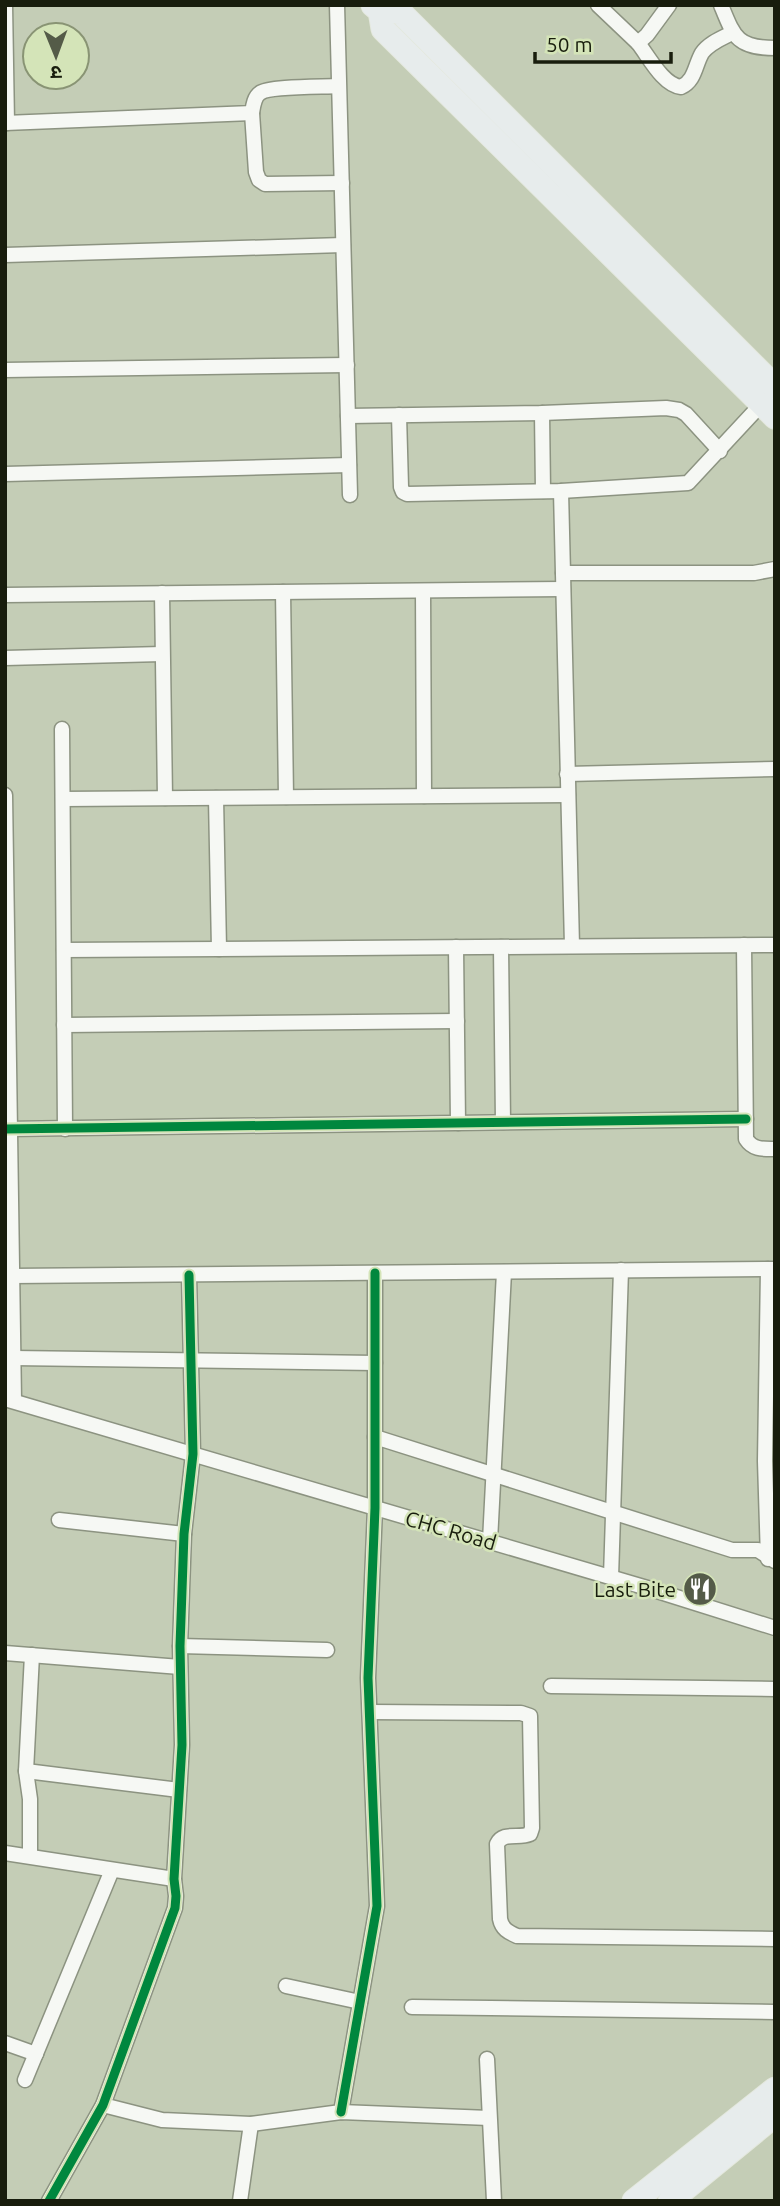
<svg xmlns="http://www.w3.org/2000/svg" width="780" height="2206" font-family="Ubuntu,'Noto Sans Devanagari',sans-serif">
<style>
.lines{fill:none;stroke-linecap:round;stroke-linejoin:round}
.street-casing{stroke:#8c9381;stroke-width:17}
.primary-casing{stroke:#e4e8de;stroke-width:25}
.street{stroke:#f6f8f4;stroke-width:14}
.primary{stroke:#e7ecec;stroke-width:23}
.cycleway-casing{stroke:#d4e4b8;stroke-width:13}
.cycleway{stroke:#00873e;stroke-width:9}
.labels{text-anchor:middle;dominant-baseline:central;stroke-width:5;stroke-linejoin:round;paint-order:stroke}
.street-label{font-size:21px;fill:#181d0d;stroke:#d4e4b8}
.poi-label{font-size:21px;fill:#181d0d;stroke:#d4e4b8;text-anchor:end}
</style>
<rect width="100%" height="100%" fill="#c4cdb6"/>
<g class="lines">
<g class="street-casing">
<g id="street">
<polyline points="5,5 7,123"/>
<polyline points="337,5 350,495"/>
<polyline points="598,5 638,43 647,35 669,5"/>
<path d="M721 5C734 37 737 48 775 48"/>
<path d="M638 43C649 57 663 85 681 87 695 81 695 65 702 53 709 43 722 38 732 33"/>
<polyline points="252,113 256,172 259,180 265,184 342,183"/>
<path d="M5 123 252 113C253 107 254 97 260 93 269 86 323 87 338 86"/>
<polyline points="5,255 343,245"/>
<polyline points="5,370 347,365"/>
<polyline points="542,413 543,491"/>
<polyline points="399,415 401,487 403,492 407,494 561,491 688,483 767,398"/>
<polyline points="348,416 542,413 666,408 679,410 686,414 720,451"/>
<polyline points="5,474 349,465"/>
<polyline points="561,491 572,946"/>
<polyline points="563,573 754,573 775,569"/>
<polyline points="423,591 424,796"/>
<polyline points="283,592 286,797"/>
<polyline points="162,593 165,798"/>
<polyline points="5,595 563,589"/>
<polyline points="5,658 162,654"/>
<polyline points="62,729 65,1129"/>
<polyline points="567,774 775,769"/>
<polyline points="5,795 14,1401"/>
<polyline points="216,798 219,949"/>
<polyline points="63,799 568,795"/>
<path d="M744 945 746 1139C753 1150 763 1149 775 1149"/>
<polyline points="456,947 458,1123"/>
<polyline points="501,947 503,1122"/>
<polyline points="64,950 775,945"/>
<polyline points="64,1025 457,1021"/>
<polyline points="5,1129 746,1119"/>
<polyline points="768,1269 765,1461 768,1559"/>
<polyline points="12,1276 775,1269"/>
<polyline points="13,1358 375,1363"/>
<polyline points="5,1399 654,1590 775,1628"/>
<polyline points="375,1437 732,1550 758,1550 775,1561"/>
<polyline points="59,1520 184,1534"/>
<polyline points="490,1541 504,1272"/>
<polyline points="611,1577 621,1270"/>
<polyline points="180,1646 327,1650"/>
<polyline points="5,1653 180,1667"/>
<polyline points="551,1686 775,1689"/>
<path d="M370 1712 521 1713 530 1716 532 1828 530 1834C519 1839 503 1831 497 1844L500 1919C502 1929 508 1932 517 1936L775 1939"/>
<polyline points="26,1771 179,1790"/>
<polyline points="5,1853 174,1879"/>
<polyline points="30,1856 30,1799 26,1771 32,1655"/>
<polyline points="286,1986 360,2002"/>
<polyline points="412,2007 775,2012"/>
<polyline points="5,2043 36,2054"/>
<polyline points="487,2059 494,2201"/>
<polyline points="25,2080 112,1870"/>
<polyline points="103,2105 162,2120 251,2124 341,2112 489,2118"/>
<polyline points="341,2112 377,1906 368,1678 375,1508 375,1273"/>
<polyline points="49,2201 103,2105 175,1908 176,1896 174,1879 182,1745 180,1646 184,1534 193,1454 189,1275"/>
<polyline points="240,2201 251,2124"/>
</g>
</g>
<g class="primary-casing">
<g id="primary">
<polyline points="373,5 380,11 383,29 775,417"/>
<polyline points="380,11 400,12 775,387"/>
<polyline points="634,2201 775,2089"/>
<polyline points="670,2201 775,2115"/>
</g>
</g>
<use href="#street" class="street"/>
<use href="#primary" class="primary"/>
<g class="cycleway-casing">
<g id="cycleway">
<polyline points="5,1129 746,1119"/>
<polyline points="341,2112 377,1906 368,1678 375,1508 375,1273"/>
<polyline points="49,2201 103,2105 175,1908 176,1896 174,1879 182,1745 180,1646 184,1534 193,1454 189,1275"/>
</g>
</g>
<use href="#cycleway" class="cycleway"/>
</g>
<defs>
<g id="restaurant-disc" transform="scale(1.75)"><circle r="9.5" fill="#545b48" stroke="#d4e4b8"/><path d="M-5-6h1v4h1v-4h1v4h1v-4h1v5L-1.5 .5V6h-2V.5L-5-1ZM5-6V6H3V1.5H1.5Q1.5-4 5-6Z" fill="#fff"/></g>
</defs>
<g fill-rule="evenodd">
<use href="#restaurant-disc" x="700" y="1589"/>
</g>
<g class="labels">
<g class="street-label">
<text transform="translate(451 1530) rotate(16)">CHC Road</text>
</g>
<g class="poi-label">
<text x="676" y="1589">Last Bite</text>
</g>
</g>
<rect width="780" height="2206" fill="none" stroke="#181d0d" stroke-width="14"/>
<g transform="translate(56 56) rotate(179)"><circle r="33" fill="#d4e4b8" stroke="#899474" stroke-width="2"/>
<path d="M0-5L12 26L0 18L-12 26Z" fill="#545b48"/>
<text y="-10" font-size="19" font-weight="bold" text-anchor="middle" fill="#181d0d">उ</text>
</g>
<path d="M535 52v10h136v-10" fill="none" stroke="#181d0d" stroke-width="3.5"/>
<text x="546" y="52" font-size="21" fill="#181d0d" stroke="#d4e4b8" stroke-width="5" paint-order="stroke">50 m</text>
</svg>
